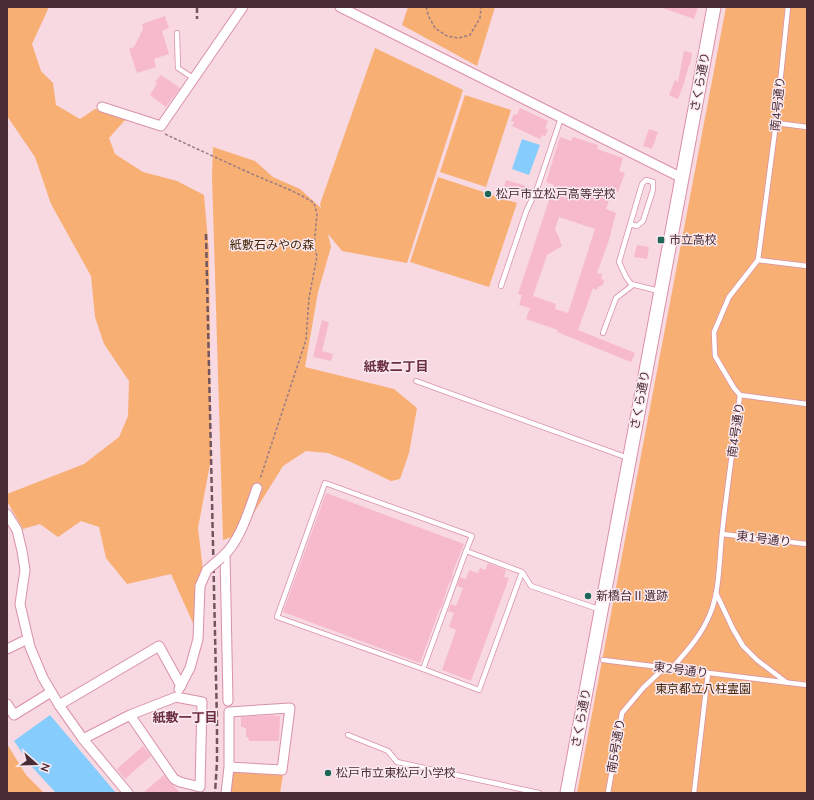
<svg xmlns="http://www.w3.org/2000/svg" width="814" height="800" font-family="'Nunito Sans','Noto Sans JP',sans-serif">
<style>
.green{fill:#f7af74}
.water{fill:#86cdfd}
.building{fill:#f7bacc;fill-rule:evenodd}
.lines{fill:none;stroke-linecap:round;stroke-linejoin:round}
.lane-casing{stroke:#d991a8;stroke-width:6}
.street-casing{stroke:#d991a8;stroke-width:11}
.secondary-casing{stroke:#d991a8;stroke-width:15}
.path{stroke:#997b84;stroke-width:1.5;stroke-dasharray:3 2;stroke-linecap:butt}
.lane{stroke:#fff;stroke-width:4.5}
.street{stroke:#fff;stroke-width:9}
.secondary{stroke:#fff;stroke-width:13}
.rail{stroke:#73555f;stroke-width:2.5;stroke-dasharray:6 3;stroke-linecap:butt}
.street-bridge-casing{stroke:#d991a8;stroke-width:11;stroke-linecap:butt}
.street-bridge{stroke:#fff;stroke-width:9}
.poi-dot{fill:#20675a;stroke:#faeaef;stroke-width:1.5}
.labels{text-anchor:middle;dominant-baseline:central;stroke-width:3;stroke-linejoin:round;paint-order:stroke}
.street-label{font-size:12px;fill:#4a2c36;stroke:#faeaef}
.poi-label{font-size:12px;fill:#4a2c36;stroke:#faeaef;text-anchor:start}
.park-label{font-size:12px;fill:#442509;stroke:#faeaef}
.neighbourhood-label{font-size:13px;font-weight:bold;fill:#6a2d43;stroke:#faeaef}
</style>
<rect width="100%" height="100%" fill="#f8d8e1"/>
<g class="green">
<polygon points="7,7 49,7 32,44 41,71 53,83 56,105 80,119 95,109 120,113 125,120 109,138 115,154 143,172 177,181 204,195 209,252 211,459 198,528 204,579 201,641 171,574 127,584 106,558 99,527 81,521 58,537 40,524 23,529 7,501 7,494 84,464 119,437 128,416 129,381 104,344 95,317 91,276 51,204 35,157 7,116"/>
<polygon points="408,7 495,7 477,66 402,25"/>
<polygon points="726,7 807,7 807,793 577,793"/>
<polygon points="375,48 463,90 407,263 342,251 328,234 331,247 318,292 305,367 394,389 417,408 409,453 400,479 391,481 351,462 328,453 306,451 283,466 255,511 243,533 223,540 212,176 213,147 255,161 273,177 300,189 321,208 320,204"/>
<polygon points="465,95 511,110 486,187 440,172"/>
<polygon points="438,177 517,203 489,287 410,262"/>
<polygon points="7,744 26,775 44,793 7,793"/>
<polygon points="235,772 283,775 280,793 230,793 232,775"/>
</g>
<g class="water">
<polygon points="522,139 540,145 529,175 512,169"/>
<polygon points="50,715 116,793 56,793 33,768 14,741"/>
</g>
<g class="building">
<polygon points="663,7 698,7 694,19 663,8"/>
<polygon points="165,16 169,28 162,31 169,54 154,59 156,67 137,73 129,49 134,47 143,29 142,24"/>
<polygon points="684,51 692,53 690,65 689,65 684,83 678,99 669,95 675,80 678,82"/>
<polygon points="161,75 180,88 166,107 150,95 156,85 157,83 155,82"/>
<polygon points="520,108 548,121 545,128 548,130 545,136 542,135 540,139 512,126 514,122 511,121 514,114 517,115"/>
<polygon points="649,129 658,132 652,149 643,146"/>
<path d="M560 137 571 141 573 137 598 145 597 149 623 158 619 171 625 173 618 192 612 191 606 209 616 213 609 240 597 273 602 274 601 279 604 280 603 285 598 287 597 290 593 288 578 330 635 353 631 362 557 332 558 330 526 319 530 308 519 305 522 295 518 294 554 185 546 182ZM559 217 595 229 568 313 555 309 556 304 533 296 547 255 562 246 560 241V240L555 229Z"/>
<polygon points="506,180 529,187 527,194 504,187"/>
<polygon points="637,245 649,247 647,259 634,257"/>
<polygon points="322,320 329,322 322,351 333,354 331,361 313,357"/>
<polygon points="326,493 464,544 452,574 453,575 450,583 449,583 443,601 444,601 441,608 440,608 420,663 283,612"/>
<polygon points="488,563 506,570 504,577 509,578 471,681 442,670 456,630 449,627 454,613 448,611 451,604 456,606 463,588 457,586 460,577 466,579 469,570 478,573 480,568 485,570"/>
<polygon points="274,715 274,716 280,716 279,741 249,741 248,737 246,737 246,728 244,728 244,727 241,727 241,717"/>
<polygon points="143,746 151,756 125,779 117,769"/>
<polygon points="164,775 169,782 173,785 180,793 143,793"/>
</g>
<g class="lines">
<g class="lane-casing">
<g id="lane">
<polyline points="177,33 178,68 193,78"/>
<polyline points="776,123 807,127"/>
<polyline points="630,224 637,226 643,221 653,190 653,182 646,180 642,184 619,262 626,277 631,284 659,291"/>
<polyline points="758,260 807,266"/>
<polyline points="501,286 526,212 538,186 561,118"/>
<polyline points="603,333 616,298 633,285"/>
<polyline points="416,381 628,458"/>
<polyline points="740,395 807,404"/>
<polyline points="722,534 807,544"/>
<polyline points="522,572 479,690 423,669 466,551 522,572 531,586 601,610"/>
<polyline points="716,593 733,629 743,646 757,660 786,682"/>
<polyline points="603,660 807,685"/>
<path d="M672 668C687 651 701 636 710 614 720 590 719 560 722 534 727 487 734 441 740 395L734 388 715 356 714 332 729 297 758 260 776 123 788 7"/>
<polyline points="423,669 277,617 325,483 472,536 466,551"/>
<polyline points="348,735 388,751 397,762 539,793"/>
<polyline points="608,793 622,713 643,688 664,668"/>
<polyline points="694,793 708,673"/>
</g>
</g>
<g class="street-casing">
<g id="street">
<polyline points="340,7 682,178"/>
<polyline points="102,107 161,126 243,7"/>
<polyline points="7,514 17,530 22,551 25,570 20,604 30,647 43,678 59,705 83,739 128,793"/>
<polyline points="225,554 228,701"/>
<path d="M222 557C240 542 249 510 257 488"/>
<polyline points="7,649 28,639"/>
<polyline points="179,689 190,668 198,639 200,586 207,570"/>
<polyline points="7,704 14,715 51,692"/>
<polyline points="59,705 159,646 181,686"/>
<polyline points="83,739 130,715 176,697 202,702 200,787 180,782 174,779 130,715"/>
<polyline points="226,793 229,767 229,712 290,708 282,770 229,767"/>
</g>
</g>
<g class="secondary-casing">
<polyline id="secondary" points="567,793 714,7"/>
</g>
<g class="path">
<polyline points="426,7 429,17 435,28 447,36 458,38 470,35 480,18 481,7"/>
<path d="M165 134C193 147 221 160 250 173 272 183 294 190 314 203L317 214 314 246 317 256 309 298 306 340 260 479"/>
</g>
<use href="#lane" class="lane"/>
<use href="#street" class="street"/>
<use href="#secondary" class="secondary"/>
<g class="rail">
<polyline points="197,7 197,19"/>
<polyline points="206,234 217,722 217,762 215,793"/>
</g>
<g class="street-bridge-casing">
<polyline id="street-bridge" points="207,570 221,558"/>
</g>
<use href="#street-bridge" class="street-bridge"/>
</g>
<g class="poi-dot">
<circle cx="488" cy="194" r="4"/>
<rect x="657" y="236" width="8" height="8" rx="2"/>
<circle cx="588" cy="596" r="4"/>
<circle cx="328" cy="773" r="4"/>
</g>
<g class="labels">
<g class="street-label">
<text transform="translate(700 82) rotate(-79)">さくら通り</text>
<text transform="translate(778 104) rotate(-84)">南4号通り</text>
<text transform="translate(640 400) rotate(-79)">さくら通り</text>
<text transform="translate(736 430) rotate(-82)">南4号通り</text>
<text transform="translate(764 539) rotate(7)">東1号通り</text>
<text transform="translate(681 670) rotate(7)">東2号通り</text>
<text transform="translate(581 718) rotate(-79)">さくら通り</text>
<text transform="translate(616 746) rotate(-80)">南5号通り</text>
</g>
<g class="poi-label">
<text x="496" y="194">松戸市立松戸高等学校</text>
<text x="669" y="240">市立高校</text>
<text x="596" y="596">新橋台Ⅱ遺跡</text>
<text x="336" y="773">松戸市立東松戸小学校</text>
</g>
<g class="park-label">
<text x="272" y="245">紙敷石みやの森</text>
<text x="703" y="689">東京都立八柱霊園</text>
</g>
<g class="neighbourhood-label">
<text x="396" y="367">紙敷二丁目</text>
<text x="185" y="718">紙敷一丁目</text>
</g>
</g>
<rect width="814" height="800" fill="none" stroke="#4a2c36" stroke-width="16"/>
<g transform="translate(36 764) rotate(110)" stroke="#faeaef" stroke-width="3" paint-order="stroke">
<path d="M0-3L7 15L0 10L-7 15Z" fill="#4a2c36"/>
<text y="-6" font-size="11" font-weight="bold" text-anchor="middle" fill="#4a2c36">N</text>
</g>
</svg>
